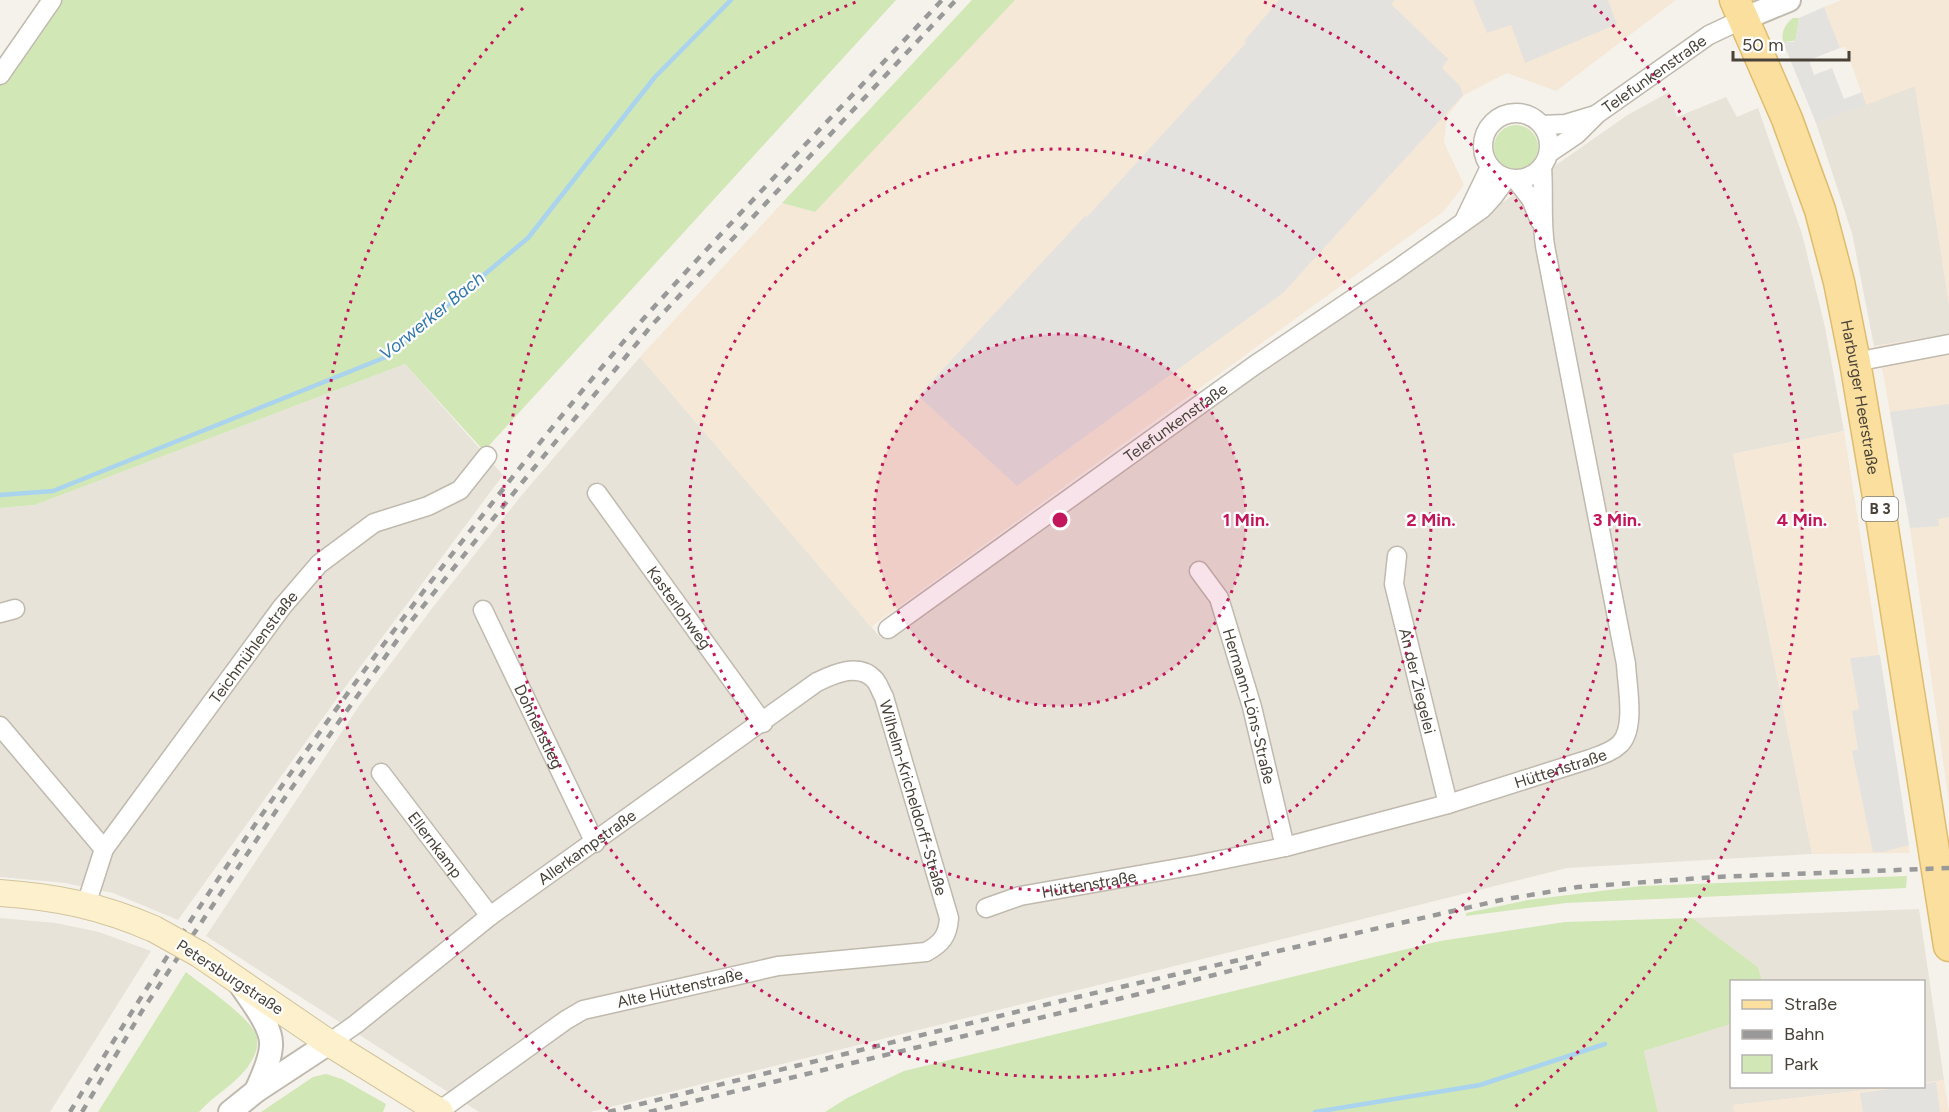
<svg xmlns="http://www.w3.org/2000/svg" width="1949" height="1112" font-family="Figtree,sans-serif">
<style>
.residential{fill:#e8e3d9}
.commercial{fill:#f5e8d7}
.green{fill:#d1e7b6}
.parking{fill:#e4e2df}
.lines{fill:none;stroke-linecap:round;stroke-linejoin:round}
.stream{stroke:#aad3ee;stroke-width:4.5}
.minor-casing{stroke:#c0b9ad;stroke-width:21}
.tertiary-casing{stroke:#c0b9ad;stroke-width:26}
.secondary-casing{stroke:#d2c49c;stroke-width:28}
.primary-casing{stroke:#dfbc6e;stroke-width:33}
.minor{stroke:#fff;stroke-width:18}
.tertiary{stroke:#fff;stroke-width:22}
.secondary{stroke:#fcf0cd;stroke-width:26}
.primary{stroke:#fadf9e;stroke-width:30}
.rail{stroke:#999;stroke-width:4.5;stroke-dasharray:8 8;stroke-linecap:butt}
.secondary-bridge-casing{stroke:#d2c49c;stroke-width:28;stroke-linecap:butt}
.secondary-bridge{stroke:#fcf0cd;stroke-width:26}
.ring{fill:none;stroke:#c2185b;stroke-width:3;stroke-dasharray:3 6}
.labels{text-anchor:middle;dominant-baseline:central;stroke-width:4.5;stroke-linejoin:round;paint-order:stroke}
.shield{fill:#fff;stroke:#807b74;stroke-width:1.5}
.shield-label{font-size:15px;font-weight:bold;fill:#494239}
.street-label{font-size:16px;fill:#494239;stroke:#fff}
.water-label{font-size:18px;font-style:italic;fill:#3379a9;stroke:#fff}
.centre{fill:#c2185b;stroke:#fff;stroke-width:3}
.ring-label{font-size:18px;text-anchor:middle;font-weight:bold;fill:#c2185b;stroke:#fff;stroke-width:4.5;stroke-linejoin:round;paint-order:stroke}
</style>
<rect width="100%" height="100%" fill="#f5f2eb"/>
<g class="residential">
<polygon points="1915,85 1949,304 1949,334 1874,346 1852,233 1816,123"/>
<polygon points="1669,92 1677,117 1726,97 1737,117 1758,108 1802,234 1825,327 1844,431 1733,454 1812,854 1567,868 590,1112 479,1112 206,936 361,703 433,607 521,496 640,357 881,638 1626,116"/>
<polygon points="405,364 503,475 343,690 178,920 113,893 65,883 0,877 0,508 35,505"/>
<polygon points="1919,909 1944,1080 1924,1083 1924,982 1762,981 1758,967 1692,918"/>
<polygon points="0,918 56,923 99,932 151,951 50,1112 0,1112"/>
<polygon points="1731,1024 1732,1086 1892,1087 1734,1105 1734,1112 1658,1112 1644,1051"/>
</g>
<g class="commercial">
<polygon points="1015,0 1676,0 1556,91 1507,73 1464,95 1447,116 1444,142 1464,185 1444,211 871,627 640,357 782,203 815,212"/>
<polygon points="1842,0 1949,0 1949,304 1915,86 1866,105 1845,47 1840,48 1824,7"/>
<polygon points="1949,334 1949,803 1910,528 1882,367 1874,346"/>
<polygon points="1844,431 1910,853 1812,854 1733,454"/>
<polygon points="1944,1080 1949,1112 1734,1112 1733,1105 1892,1087 1924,1086 1924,1083"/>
</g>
<g class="green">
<polygon points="57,0 896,0 484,451 405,364 35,505 0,508 0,81"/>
<polygon points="972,0 1015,0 815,212 782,203"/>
<path d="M1793 18H1799L1796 39 1793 41 1783 42C1781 32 1785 24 1793 18Z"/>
<circle cx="1516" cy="147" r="22"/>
<polygon points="1907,876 1906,888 1566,903 1466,916 1466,913 1528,900 1641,886"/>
<polygon points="1692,918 1758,967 1762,981 1732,982 1731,1024 1644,1051 1658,1112 825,1112 847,1098 904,1071 1440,941 1565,922"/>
<path d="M186 972C203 986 253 1018 257 1038 259 1049 253 1059 247 1068 234 1085 213 1096 199 1112H98Z"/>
<polygon points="326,1074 342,1079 386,1104 383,1112 261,1112 313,1077"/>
</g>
<g class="parking">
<polygon points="1279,0 1395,0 1391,4 1448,59 1442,68 1460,86 1463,95 1283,293 1017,486 918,396 1085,216 1087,217 1246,43 1245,40"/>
<polygon points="1473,0 1608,0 1617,24 1525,63 1511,25 1487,33"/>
<polygon points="1824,7 1840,48 1809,60 1814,75 1832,68 1844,99 1862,92 1866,105 1816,123 1783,42 1793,42 1796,39 1799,18"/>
<polygon points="1949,404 1949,517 1938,519 1939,526 1910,528 1890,412"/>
<polygon points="1880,655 1909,845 1883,852 1873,852 1852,751 1858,749 1852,711 1859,709 1850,658"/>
<polygon points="1936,1082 1940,1112 1863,1112 1860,1093 1904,1087 1924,1086 1924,1084"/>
</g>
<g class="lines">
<g class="stream">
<polyline points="0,495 53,491 386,357 528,238 655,77 731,0"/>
<polyline points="1315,1112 1480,1085 1605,1044"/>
</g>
<g class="minor-casing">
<g id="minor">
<polyline points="0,75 52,0"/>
<circle cx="1516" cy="146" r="33"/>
<polyline points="1542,125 1565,124 1595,115"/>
<path id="s1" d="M1549 153 1577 134 1597 114 1709 35 1743 19"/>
<polyline points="1516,180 1531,199 1540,221"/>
<polyline points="1465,219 1490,167"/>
<polyline points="1855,362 1949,344"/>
<path id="s2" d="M597 493 763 723"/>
<path id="s3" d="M1397 556 1394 584 1448 804"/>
<path id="s4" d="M1199 571 1219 598 1252 707 1285 847"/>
<path id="s5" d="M483 610 595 843"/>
<polyline points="0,613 15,609"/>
<path id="s6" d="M888 629 1255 365 1396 270 1482 209 1493 197 1507 178"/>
<polyline points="0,726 104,849"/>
<path id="s7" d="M381 773 490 916"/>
<path id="s8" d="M86 905 104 849 282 607 319 564 374 523 428 506 460 490 487 456"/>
<path id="s9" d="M986 908 1020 896 1196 865 1285 847 1448 804 1590 759C1601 755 1612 752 1620 744 1636 728 1627 686 1626 664L1545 246C1541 220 1544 194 1542 167"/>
<path id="s10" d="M329 1043 356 1024 490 916 817 682C834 674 859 662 875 680 879 685 881 692 884 697L949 918C948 936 941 944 926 952L778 966 583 1010 566 1020 439 1111"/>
</g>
</g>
<g class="tertiary-casing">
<g id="tertiary">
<polyline points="1743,19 1789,0"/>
<path d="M240 984C250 1000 273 1027 271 1046 270 1062 262 1077 256 1091"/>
<polyline points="230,1112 256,1091 329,1043"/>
</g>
</g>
<g class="secondary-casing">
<g id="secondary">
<path d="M0 893C57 897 101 906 154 929"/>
<polyline points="199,954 329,1043 440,1112"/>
</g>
</g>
<g class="primary-casing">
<g id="primary">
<path id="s11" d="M1735 0 1787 119 1820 210 1839 282 1855 362 1878 497 1949 946"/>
</g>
</g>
<use href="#minor" class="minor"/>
<use href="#tertiary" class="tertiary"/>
<use href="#secondary" class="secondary"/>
<use href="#primary" class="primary"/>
<g class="rail">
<path d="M70 1112C194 907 330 709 478 521 532 452 587 383 645 317 742 209 843 106 942 0"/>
<polyline points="82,1112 142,1011 286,796 408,625 529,474 652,325 956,0"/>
<polyline points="608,1112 1073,998 1501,900 1578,887 1715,877 1949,868"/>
<polyline points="649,1112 1143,993 1261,963"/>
</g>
<g class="secondary-bridge-casing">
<polyline id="secondary-bridge" points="154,929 199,954"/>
</g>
<use href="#secondary-bridge" class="secondary-bridge"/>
</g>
<circle cx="1060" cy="520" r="186" fill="#c2185b" fill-opacity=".12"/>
<g class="ring">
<circle cx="1060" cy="520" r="186"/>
<circle cx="1060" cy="520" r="371"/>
<path d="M1264 2A557 557 0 1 1 856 2"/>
<path d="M608 1109A742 742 0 0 1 526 5M1594 5A742 742 0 0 1 1512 1109"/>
</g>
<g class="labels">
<rect class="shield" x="1862" y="497" width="36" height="24" rx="4.5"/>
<g class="shield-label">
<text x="1880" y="509">B 3</text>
</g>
<g class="street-label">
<text stroke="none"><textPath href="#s1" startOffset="132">Telefunkenstraße</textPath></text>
<text stroke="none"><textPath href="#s11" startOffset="418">Harburger Heerstraße</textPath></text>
<text stroke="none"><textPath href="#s6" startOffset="354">Telefunkenstraße</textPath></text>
<text stroke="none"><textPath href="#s2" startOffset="141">Kasterlohweg</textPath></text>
<text stroke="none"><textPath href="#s8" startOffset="310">Teichmühlenstraße</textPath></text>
<text stroke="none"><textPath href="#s3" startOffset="128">An der Ziegelei</textPath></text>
<text stroke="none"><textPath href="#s4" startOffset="146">Hermann-Löns-Straße</textPath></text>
<text stroke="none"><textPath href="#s5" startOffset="129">Dohnenstieg</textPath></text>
<text stroke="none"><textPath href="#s9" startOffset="592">Hüttenstraße</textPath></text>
<text stroke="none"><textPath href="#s10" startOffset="794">Wilhelm-Kricheldorff-Straße</textPath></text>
<text stroke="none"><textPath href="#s7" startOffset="90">Ellernkamp</textPath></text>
<text stroke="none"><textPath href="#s10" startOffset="324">Allerkampstraße</textPath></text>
<text stroke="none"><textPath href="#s9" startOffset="106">Hüttenstraße</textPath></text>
<text transform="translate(230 977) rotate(33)">Petersburgstraße</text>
<text transform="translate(680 988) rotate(-13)">Alte Hüttenstraße</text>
</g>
<g class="water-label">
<text transform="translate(432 316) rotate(-39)">Vorwerker Bach</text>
</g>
</g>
<circle cx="1060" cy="520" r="9" class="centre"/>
<g class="ring-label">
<text x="1246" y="526">1 Min.</text>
<text x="1431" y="526">2 Min.</text>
<text x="1617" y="526">3 Min.</text>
<text x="1802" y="526">4 Min.</text>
</g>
<rect x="1730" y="980" width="195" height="108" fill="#ffffff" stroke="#b6b3b0" stroke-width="1.5"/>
<rect x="1742" y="1000" width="30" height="9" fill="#fadf9e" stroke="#b6b3b0" stroke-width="1.5"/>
<text x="1784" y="1010" font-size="18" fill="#494239">Straße</text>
<rect x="1742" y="1030" width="30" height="9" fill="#999999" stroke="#b6b3b0" stroke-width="1.5"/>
<text x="1784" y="1040" font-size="18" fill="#494239">Bahn</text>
<rect x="1742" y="1055" width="30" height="18" fill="#d1e7b6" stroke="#b6b3b0" stroke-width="1.5"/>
<text x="1784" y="1070" font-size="18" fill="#494239">Park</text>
<path d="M1733 51v9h116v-9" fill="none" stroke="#494239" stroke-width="3"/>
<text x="1742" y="51" font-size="18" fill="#494239" stroke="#ffffff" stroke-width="4.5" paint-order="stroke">50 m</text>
</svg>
